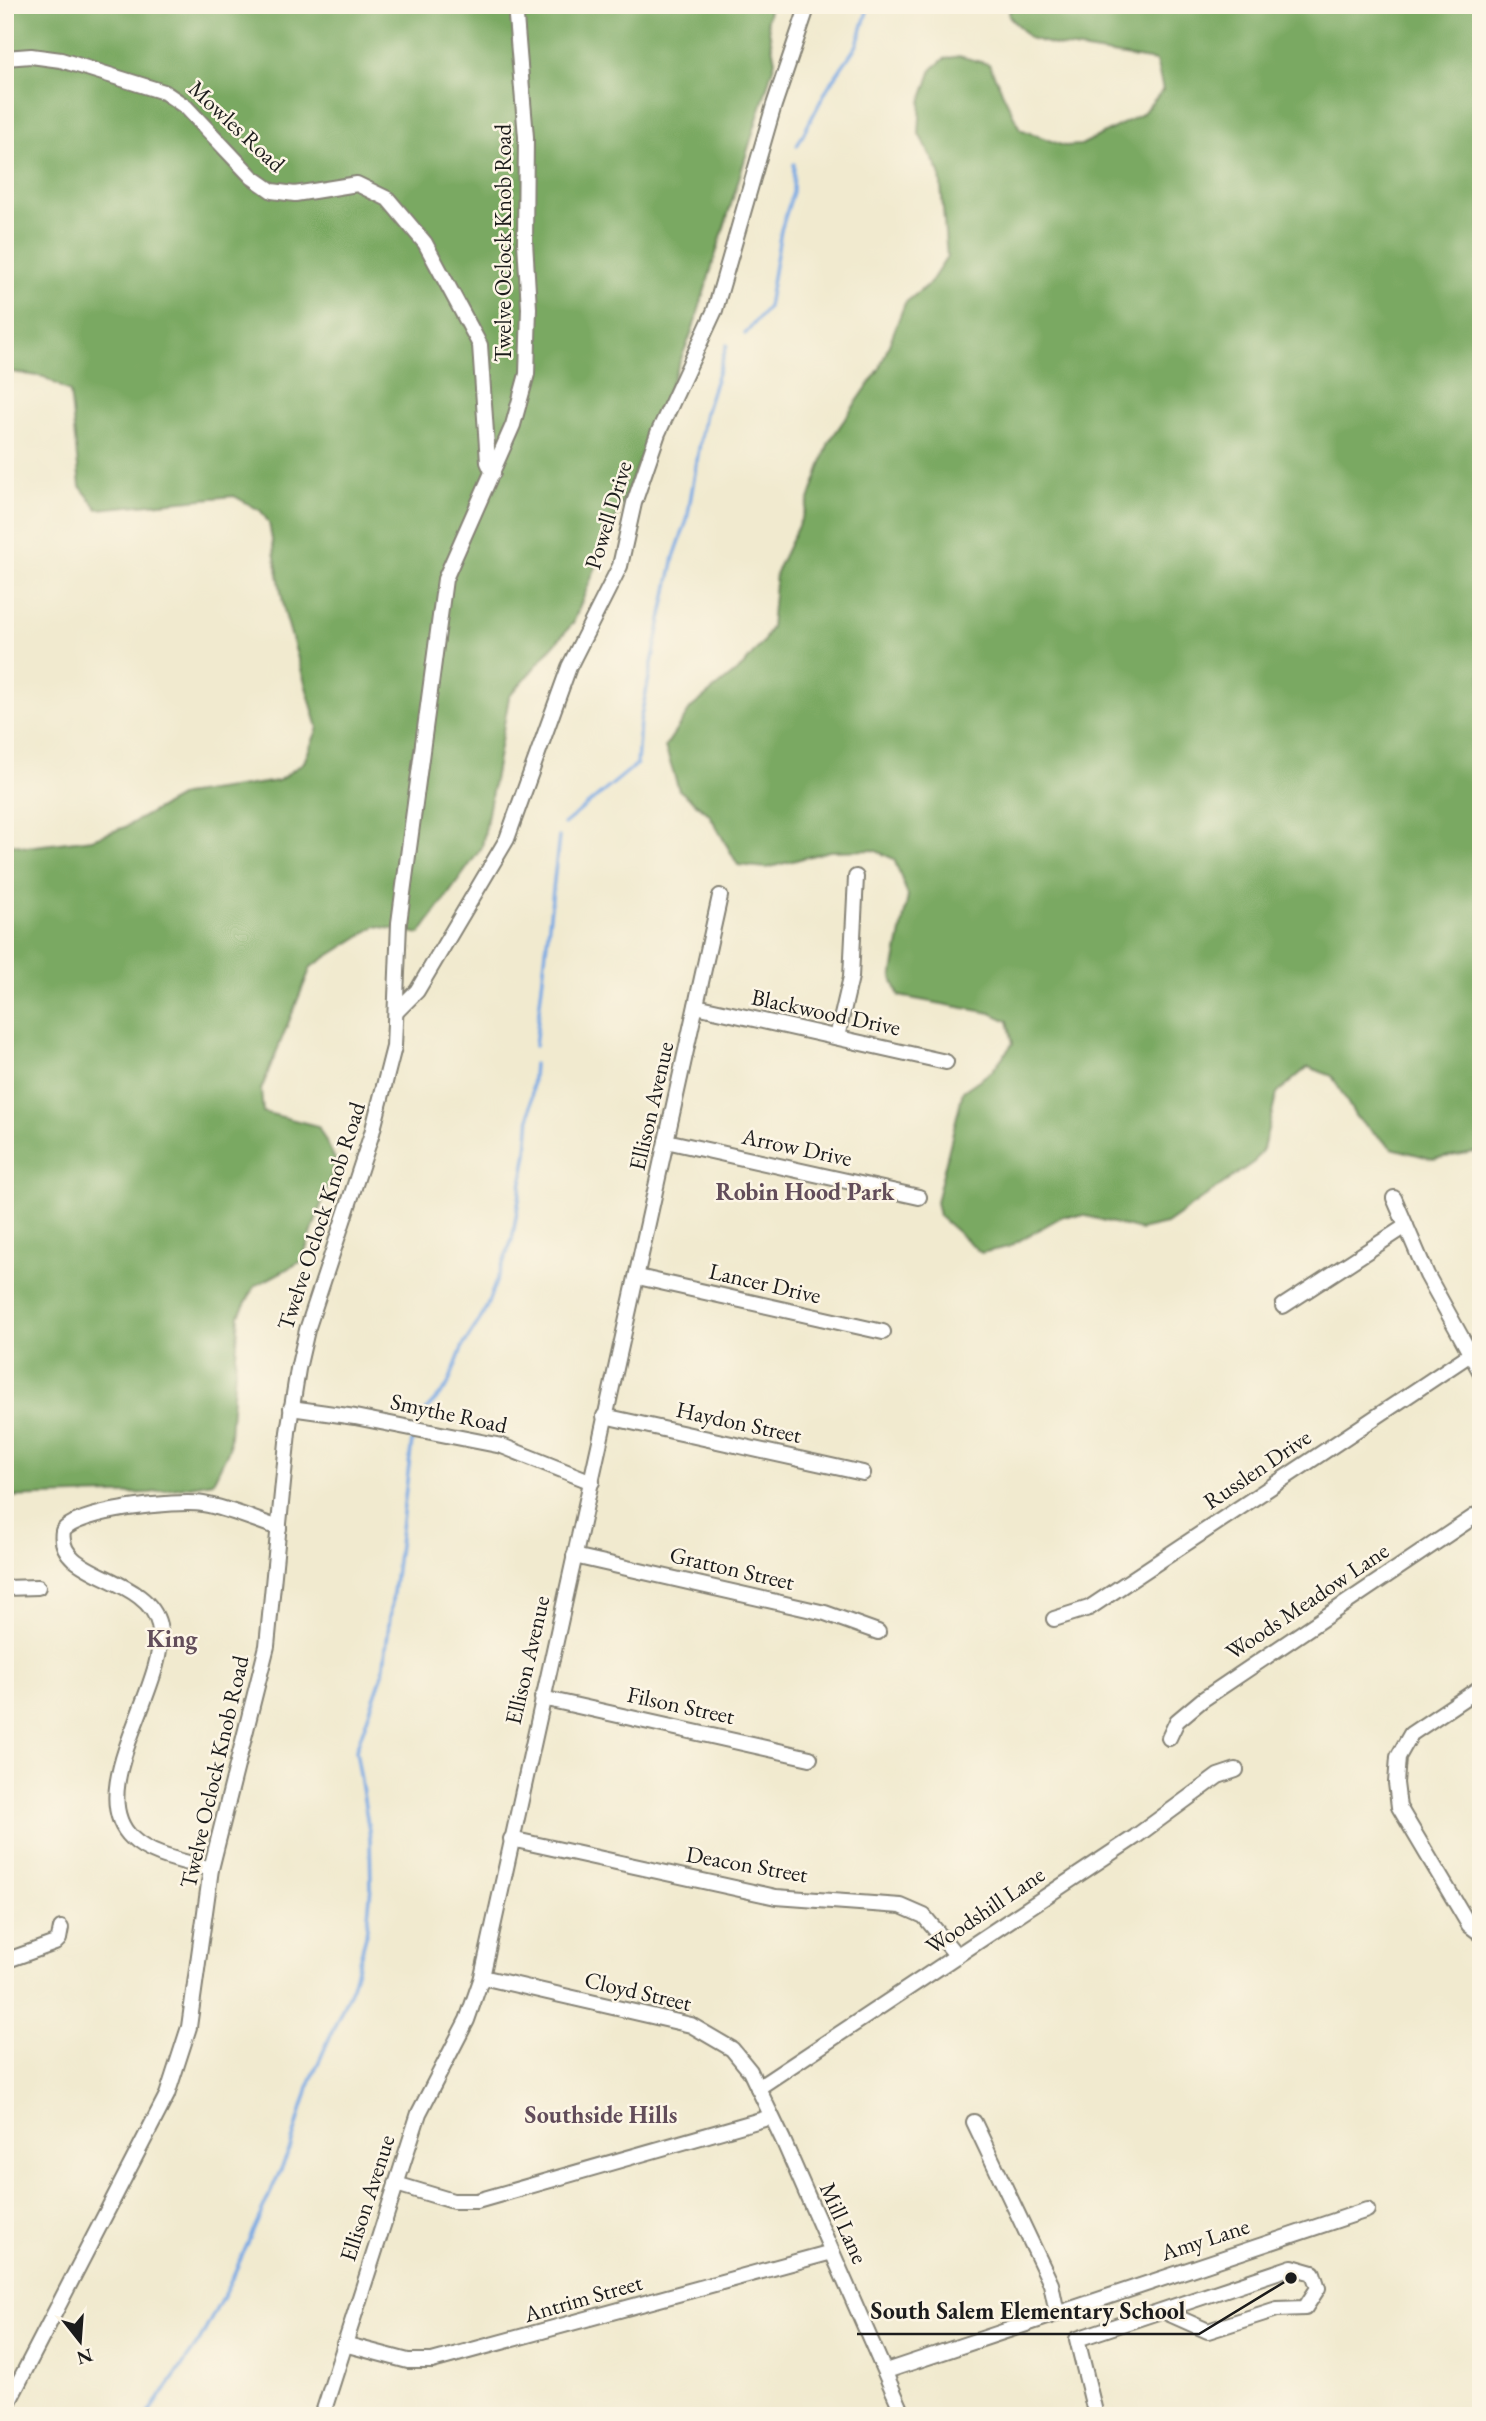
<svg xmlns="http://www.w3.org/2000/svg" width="1486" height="2421" font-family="'EB Garamond',serif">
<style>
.forest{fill:#7aa962;stroke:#4b623f;stroke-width:2}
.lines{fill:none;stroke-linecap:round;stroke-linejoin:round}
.stream{stroke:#79a9e3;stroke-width:3.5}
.minor-casing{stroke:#868376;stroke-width:18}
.minor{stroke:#fff;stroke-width:14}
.labels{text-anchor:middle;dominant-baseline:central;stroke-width:5;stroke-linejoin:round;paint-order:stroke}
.street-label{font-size:23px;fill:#1c1c1c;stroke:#fcf5e5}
.neighbourhood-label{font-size:24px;font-weight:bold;fill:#624d5a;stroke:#fcf5e5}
.leader{fill:none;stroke:#1c1c1c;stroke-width:2.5}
.callout-dot{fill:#1c1c1c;stroke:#fcf5e5;stroke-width:2.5}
.callout-label{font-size:24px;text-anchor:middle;font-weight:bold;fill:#1c1c1c;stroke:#fcf5e5;stroke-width:5;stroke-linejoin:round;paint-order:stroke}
</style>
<rect width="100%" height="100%" fill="#fcf5e5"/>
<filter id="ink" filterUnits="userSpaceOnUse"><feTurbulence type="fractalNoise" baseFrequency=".0143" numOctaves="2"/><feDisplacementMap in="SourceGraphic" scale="14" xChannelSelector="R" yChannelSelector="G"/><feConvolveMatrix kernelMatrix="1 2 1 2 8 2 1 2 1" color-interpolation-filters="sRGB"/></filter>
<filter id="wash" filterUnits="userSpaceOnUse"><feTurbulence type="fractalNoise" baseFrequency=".00686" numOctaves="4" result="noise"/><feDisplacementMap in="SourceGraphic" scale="28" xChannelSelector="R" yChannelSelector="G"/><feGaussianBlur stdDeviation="1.57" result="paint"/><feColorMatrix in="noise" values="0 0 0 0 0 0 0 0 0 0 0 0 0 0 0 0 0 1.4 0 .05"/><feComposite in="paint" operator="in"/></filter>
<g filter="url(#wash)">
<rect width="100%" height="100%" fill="#f1eacf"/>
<g class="forest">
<polygon points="5,5 770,5 767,20 775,61 692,332 573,623 509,697 482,847 420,934 376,926 311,967 261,1090 263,1112 318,1126 336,1161 302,1261 255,1286 239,1315 229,1449 213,1482 150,1493 5,1497 5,842 26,847 92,839 125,827 183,795 278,781 304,762 318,728 285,614 269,523 261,511 234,496 98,509 80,486 70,392 44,377 5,371"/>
<polygon points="1010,5 1481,5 1481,1151 1433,1159 1392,1148 1356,1117 1332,1076 1308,1067 1277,1093 1263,1149 1254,1162 1166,1224 1140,1230 1086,1216 1063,1216 1008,1247 981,1253 939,1216 936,1202 963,1091 992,1071 1013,1043 1008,1021 991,1013 899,996 892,978 908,896 894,859 874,850 829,851 767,868 738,865 709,814 679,790 665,747 691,708 743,666 763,642 771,627 776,572 805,511 829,442 880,368 905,303 930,283 947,257 940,173 919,134 921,102 932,69 944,59 959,56 989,64 1020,129 1064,146 1081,145 1142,114 1163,90 1156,61 1054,45 1029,38 1009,16"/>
</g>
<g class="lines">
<g class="stream">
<polyline points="797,146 828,87 857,45 869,5"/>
<polyline points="745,334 768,307 781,230 793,192 794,164"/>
<polyline points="564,824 637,764 640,721 674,557 687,520 705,413 727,345"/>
<polyline points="535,1046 559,837"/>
<polyline points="418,1419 447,1387 463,1346 484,1313 512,1240 527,1153 534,1064"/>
<polyline points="147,2416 199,2342 229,2285 290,2149 308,2087 352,1986 366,1936 371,1887 370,1837 356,1750 383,1673 412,1441"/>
</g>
</g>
</g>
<g filter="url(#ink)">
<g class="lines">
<g class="minor-casing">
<g id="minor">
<polyline points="5,58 31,56 61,60 164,92 186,107 252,177 272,191 295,194 357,184 388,199 425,243 480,345 488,462 493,473"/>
<polyline points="696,1006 946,1062"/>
<polyline points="396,1012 417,991 507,839 569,667 620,566 634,503 658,433 715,310 774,105 808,5"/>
<polyline points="837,1037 851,977 856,877"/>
<polyline points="666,1141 919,1197"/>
<polyline points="1394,1198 1427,1275 1481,1373"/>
<polyline points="638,1277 883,1332"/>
<polyline points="1283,1306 1406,1226"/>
<polyline points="291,1408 355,1417 502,1446 592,1482"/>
<polyline points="604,1416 863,1473"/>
<polyline points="574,1556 825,1613 878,1632"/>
<polyline points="5,1588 38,1587"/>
<polyline points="1054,1619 1089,1608 1481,1347"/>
<polyline points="1481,1687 1411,1734 1398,1757 1396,1783 1399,1807 1469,1925 1481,1934"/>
<polyline points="542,1698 810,1758"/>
<polyline points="1169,1738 1177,1721 1202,1700 1481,1512"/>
<polyline points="511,1839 776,1897 901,1906 924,1916 957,1956"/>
<path d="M211 1869C187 1862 150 1856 132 1838 81 1789 172 1681 159 1625 148 1575 55 1578 63 1531 78 1510 176 1500 203 1504 228 1508 255 1520 279 1528"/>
<polyline points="5,1961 55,1943 59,1939 61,1928"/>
<polyline points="482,1977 691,2025 732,2049 750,2071 783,2140 904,2416"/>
<polyline points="758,2088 1135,1837 1218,1776 1236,1770"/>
<polyline points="974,2122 1051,2284 1057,2313"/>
<polyline points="396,2184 453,2201 477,2201 771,2117"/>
<polyline points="344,2344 408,2361 432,2361 832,2252"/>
<polyline points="886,2371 1367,2210"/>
<polyline points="5,2409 167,2095 189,2027 211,1869 267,1646 288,1432 298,1369 307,1330 372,1133 394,1047 399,923 445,579 513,425 527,374 529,308 525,242 526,137 515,5"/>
<polyline points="322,2416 419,2113 467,2020 482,1977 720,896"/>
<polyline points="1096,2416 1077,2339 1292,2267 1313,2273 1318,2288 1305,2308 1277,2309 1208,2331 1163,2311"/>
</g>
</g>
<use href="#minor" class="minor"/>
</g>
</g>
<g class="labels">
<g class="street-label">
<text transform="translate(237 126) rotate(43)">Mowles Road</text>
<text transform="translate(503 243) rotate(-90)">Twelve Oclock Knob Road</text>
<text transform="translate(608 515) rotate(-73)">Powell Drive</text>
<text transform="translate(826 1012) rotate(12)">Blackwood Drive</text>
<text transform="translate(651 1106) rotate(-77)">Ellison Avenue</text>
<text transform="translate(797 1147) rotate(12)">Arrow Drive</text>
<text transform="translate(321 1216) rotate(-72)">Twelve Oclock Knob Road</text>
<text transform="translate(765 1283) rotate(13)">Lancer Drive</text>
<text transform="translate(449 1413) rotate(12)">Smythe Road</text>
<text transform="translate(739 1422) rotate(12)">Haydon Street</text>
<text transform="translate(1257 1469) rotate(-34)">Russlen Drive</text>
<text transform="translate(732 1568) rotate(13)">Gratton Street</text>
<text transform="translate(1307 1601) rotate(-34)">Woods Meadow Lane</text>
<text transform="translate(527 1660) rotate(-77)">Ellison Avenue</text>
<text transform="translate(681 1705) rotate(12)">Filson Street</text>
<text transform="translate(214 1772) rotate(-77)">Twelve Oclock Knob Road</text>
<text transform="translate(747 1864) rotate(10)">Deacon Street</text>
<text transform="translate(985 1910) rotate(-34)">Woodshill Lane</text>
<text transform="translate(638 1991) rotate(13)">Cloyd Street</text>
<text transform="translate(367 2198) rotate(-72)">Ellison Avenue</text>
<text transform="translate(844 2223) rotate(66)">Mill Lane</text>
<text transform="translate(1205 2239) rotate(-18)">Amy Lane</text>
<text transform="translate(583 2298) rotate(-16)">Antrim Street</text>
</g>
<g class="neighbourhood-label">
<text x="805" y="1191">Robin Hood Park</text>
<text x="172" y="1638">King</text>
<text x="601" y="2114">Southside Hills</text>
</g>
</g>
<path class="leader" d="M1291 2278L1199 2334H857"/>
<circle class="callout-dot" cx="1291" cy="2278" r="7"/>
<g class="callout-label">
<text x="1028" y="2319">South Salem Elementary School</text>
</g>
<rect width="1486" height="2421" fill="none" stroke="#fcf5e5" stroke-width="28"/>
<g transform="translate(80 2341) rotate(163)" stroke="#fcf5e5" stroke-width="5" paint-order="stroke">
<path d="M0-5L12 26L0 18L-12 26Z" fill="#1c1c1c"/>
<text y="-10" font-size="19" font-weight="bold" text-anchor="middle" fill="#1c1c1c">N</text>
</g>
</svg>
